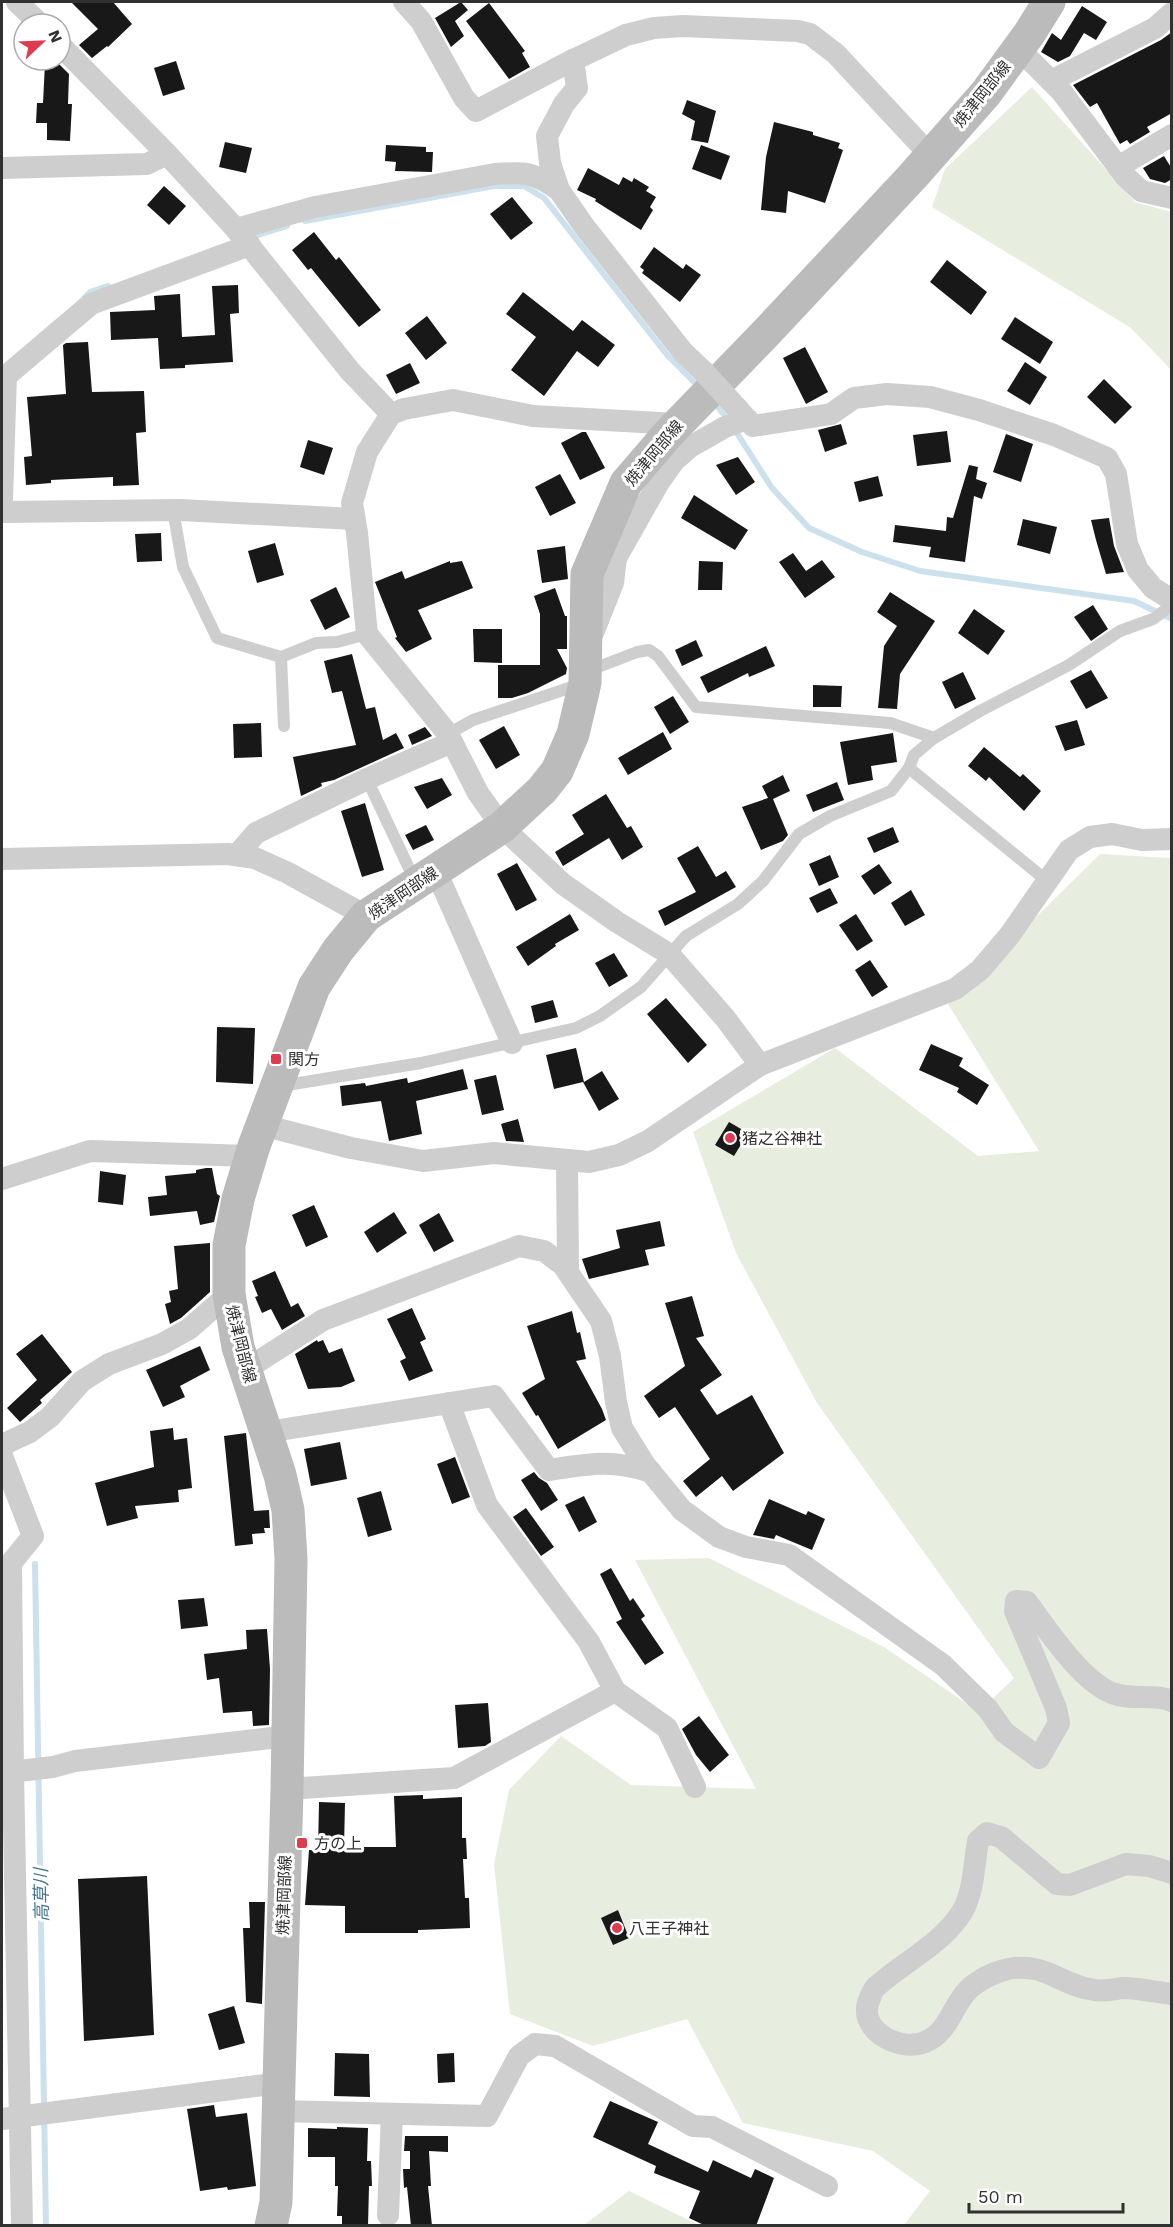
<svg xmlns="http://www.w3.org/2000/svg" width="1173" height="2227" font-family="'Work Sans','Noto Sans JP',sans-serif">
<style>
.green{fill:#e7eddf}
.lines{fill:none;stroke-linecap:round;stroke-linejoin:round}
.stream{stroke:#cde1ec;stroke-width:6}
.building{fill:#181818}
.service{stroke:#cecece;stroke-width:12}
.minor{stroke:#cecece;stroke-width:22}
.secondary{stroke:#bbb;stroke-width:33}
.minor-bridge{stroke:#cecece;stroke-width:22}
.poi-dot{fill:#df3b4f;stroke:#fff;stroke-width:2}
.labels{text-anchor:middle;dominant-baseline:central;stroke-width:6;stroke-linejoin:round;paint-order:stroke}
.street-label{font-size:16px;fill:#313131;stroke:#fff}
.poi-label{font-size:16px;fill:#313131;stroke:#fff;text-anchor:start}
.water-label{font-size:18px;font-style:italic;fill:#417691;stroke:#fff}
</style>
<rect width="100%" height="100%" fill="#fff"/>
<g class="green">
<polygon points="1032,87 1135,202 1171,212 1171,370 1131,328 932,207 945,169"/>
<polygon points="1100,854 1171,858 1171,2225 904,2225 930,2191 873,2151 743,2123 687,2019 593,2046 510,2014 494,1864 509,1790 561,1736 631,1785 756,1789 635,1560 709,1558 884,1647 979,1712 1014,1678 817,1403 736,1253 693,1132 835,1048 978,1156 1039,1151 948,1004"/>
<polygon points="629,2191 699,2225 584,2225"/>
</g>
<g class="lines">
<g class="stream">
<polyline points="305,221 494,186 524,186 544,198 668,356 700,388"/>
<polyline points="248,238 287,226"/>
<polyline points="85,297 90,292 108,286"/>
<polyline points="713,401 729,421"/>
<polyline points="735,430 772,488 809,528 862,552 920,571 1134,601 1172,619"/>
<polyline points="35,1564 46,2226"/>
</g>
</g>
<g class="building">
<polygon points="71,2 113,2 132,24 108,47 107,46 92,58 79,45 98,29"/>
<polygon points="461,2 468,10 455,21 464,36 451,47 435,18"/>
<polygon points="489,3 525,51 522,53 530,67 509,79 466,21"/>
<polygon points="1082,6 1107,22 1096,40 1084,33 1070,56 1058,62 1041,52 1052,33 1061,40"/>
<polygon points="1172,32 1172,113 1147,127 1150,132 1130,144 1127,140 1120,144 1097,103 1090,107 1073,85 1161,40"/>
<polygon points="176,61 185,89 163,96 154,68"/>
<polygon points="45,63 59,64 69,74 68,104 72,104 70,141 47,140 47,123 36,123 37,103 43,103"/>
<polygon points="687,100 716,111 708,143 691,140 695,121 682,114"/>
<polygon points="774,122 813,132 813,135 840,143 838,148 843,150 825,203 788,191 786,213 761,210 766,157"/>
<polygon points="225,142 252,148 246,173 219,167"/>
<polygon points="386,145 426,147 426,152 433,152 432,172 395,171 396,162 385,161"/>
<polygon points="701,145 730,156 721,180 692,169"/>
<polygon points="1164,156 1172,169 1172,179 1165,183 1150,179 1143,168"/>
<polygon points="588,168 619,185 623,177 632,182 634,178 649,187 646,191 656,197 650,207 653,210 641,230 595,201 596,199 577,190"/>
<polygon points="164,186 186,206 169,225 147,205"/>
<polygon points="512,197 533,223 511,240 490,214"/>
<polygon points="314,232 336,260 339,257 381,310 359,327 311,268 308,270 292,250"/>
<polygon points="654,247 683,269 686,264 701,275 680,302 642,273 644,270 640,267"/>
<polygon points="947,260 987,292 971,315 930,282"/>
<polygon points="238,285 239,313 230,314 233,362 185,365 185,368 160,369 158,338 111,340 110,312 155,310 154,296 180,294 182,337 215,335 212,286"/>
<polygon points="523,292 573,331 582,320 615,345 598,367 577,351 544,396 511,370 536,337 506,314"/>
<polygon points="427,316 447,343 426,360 405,333"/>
<polygon points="1015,317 1053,342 1040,364 1001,339"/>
<polygon points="88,342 92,392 144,391 146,432 136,433 139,485 113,486 113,477 51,480 51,483 26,485 24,457 32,456 27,397 66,394 63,345 66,343"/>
<polygon points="805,347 828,392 806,404 783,358"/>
<polygon points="1025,362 1047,377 1030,405 1007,391"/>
<polygon points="410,363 420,383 396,394 386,375"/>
<polygon points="1104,379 1132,407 1115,424 1087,397"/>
<polygon points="841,424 847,444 825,452 818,430"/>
<polygon points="947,431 951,462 917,466 913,435"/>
<polygon points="582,432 586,432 605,468 580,480 561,443"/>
<polygon points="1006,434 1033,444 1021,482 993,472"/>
<polygon points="308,440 333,448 324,475 300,467"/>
<polygon points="738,457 755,482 736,495 716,465"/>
<polygon points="969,465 978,467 976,479 987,483 982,499 974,496 965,562 929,557 931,547 893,542 895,525 946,531 947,517 953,518"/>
<polygon points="560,474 576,503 550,516 535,487"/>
<polygon points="878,476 883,496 859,502 854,482"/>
<polygon points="694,495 748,530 735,550 681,518"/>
<polygon points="1109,518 1114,546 1124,572 1106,574 1096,540 1091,520"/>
<polygon points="1023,519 1057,527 1050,554 1017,545"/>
<polygon points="161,533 162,561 137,562 135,534"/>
<polygon points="275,543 284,575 257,583 248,551"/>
<polygon points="565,546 568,579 542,583 537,550"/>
<polygon points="793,553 806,571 822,560 835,577 805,598 779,562"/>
<polygon points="450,561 450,563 462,561 473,588 418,610 432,639 406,652 395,638 397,637 375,582 402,571 405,579"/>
<polygon points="699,561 723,562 722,590 698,590"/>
<polygon points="336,587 350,617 325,630 310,600"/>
<polygon points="555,588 565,616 567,616 567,649 557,649 567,668 566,674 528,693 512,698 498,698 498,665 540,665 540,614 534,596"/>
<polygon points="890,592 935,621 900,674 897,709 878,708 884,646 897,626 877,612"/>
<polygon points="1093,605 1108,629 1091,641 1074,617"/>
<polygon points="974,609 1005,631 988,655 958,633"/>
<polygon points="473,629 502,629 502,663 474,662"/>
<polygon points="696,640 703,656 682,666 675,650"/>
<polygon points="766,646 775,666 749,677 748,673 708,693 700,677"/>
<polygon points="352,654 366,709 375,707 383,740 396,733 404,748 334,780 321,783 322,786 301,796 293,757 356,745 342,691 332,693 324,661"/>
<polygon points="1091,670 1108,698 1086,709 1070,681"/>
<polygon points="963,672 976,699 955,709 942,682"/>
<polygon points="813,685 842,686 841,707 813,707"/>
<polygon points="673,696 689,722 670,734 654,707"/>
<polygon points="1077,720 1085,745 1065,751 1055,726"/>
<polygon points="261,723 262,757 234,758 233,724"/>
<polygon points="504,726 520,755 496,769 479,740"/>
<polygon points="425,727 432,736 412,745 408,735"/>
<polygon points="663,732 672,749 628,775 618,758"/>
<polygon points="893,733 897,762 871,766 873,780 848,785 840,742"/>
<polygon points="984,747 1020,777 1023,774 1041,791 1024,811 989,777 986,781 968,766"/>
<polygon points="783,775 790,791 773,799 788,835 783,841 761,850 742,807 768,798 762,786"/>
<polygon points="442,778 452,795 427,809 414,787"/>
<polygon points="837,782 844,800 813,812 806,795"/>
<polygon points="606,794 627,828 631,826 643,847 622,860 609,838 563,866 555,852 584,834 572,815"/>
<polygon points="365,803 384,870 362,877 341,811"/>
<polygon points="426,825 434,840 413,850 405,835"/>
<polygon points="893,827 899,842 874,853 867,838"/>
<polygon points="698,846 716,877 726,871 736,887 665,926 658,911 696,892 677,858"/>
<polygon points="830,855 839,877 819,886 809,864"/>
<polygon points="517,863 537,900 516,911 497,874"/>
<polygon points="879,864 892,883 874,895 861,876"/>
<polygon points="830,888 838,903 817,913 809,898"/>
<polygon points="911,890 925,915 905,926 891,903"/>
<polygon points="570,914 579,930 555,944 556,946 528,966 516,947"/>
<polygon points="856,914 873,941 857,951 839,925"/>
<polygon points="614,953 628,976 609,987 595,963"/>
<polygon points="870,960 888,987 872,997 855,970"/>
<polygon points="666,998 707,1045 688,1063 647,1014"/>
<polygon points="553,1000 558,1017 535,1023 531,1006"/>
<polygon points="217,1027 255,1028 253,1084 216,1082"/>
<polygon points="931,1044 963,1058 959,1066 989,1085 977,1105 957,1092 959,1088 919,1070"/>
<polygon points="576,1048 584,1082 602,1071 619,1099 599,1111 583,1082 554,1089 546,1055"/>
<polygon points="463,1069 468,1089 416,1101 422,1134 389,1141 381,1101 342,1106 340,1086 365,1083 366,1086 407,1078 408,1083"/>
<polygon points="496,1075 504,1110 482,1115 474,1080"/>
<polygon points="518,1119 524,1142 506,1141 501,1124"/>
<polygon points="729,1122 748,1133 734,1156 715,1145"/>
<polygon points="206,1168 212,1168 217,1194 220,1196 214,1222 200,1225 197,1211 150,1216 148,1197 167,1195 165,1176 196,1173 196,1170"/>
<polygon points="100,1171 126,1175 123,1205 98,1202"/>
<polygon points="314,1205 328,1237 306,1247 292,1215"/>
<polygon points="394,1212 407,1233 377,1253 364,1232"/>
<polygon points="439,1213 454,1241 434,1252 419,1225"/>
<polygon points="660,1221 665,1246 645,1250 649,1265 589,1279 582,1259 620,1248 616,1230"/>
<polygon points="210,1243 210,1292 181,1318 170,1324 165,1304 171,1302 169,1291 178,1289 174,1246"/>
<polygon points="275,1271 291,1307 298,1303 305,1316 282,1330 271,1309 262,1313 255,1297 258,1296 252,1281"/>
<polygon points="692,1296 704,1336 696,1338 722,1375 700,1390 717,1415 752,1395 784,1453 733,1491 722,1476 696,1497 683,1481 710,1459 675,1407 659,1418 644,1396 685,1366 665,1303"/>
<polygon points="412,1308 426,1339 420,1342 433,1371 409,1381 400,1361 406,1358 387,1319"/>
<polygon points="572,1311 577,1333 580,1332 586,1359 576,1361 602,1409 606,1420 558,1449 538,1415 536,1416 522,1393 545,1379 527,1326"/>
<polygon points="42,1334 72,1372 40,1400 42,1403 20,1422 7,1408 37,1380 16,1354"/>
<polygon points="317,1340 318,1342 323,1340 329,1353 342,1348 355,1381 341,1387 308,1389 295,1354"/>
<polygon points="200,1346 210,1370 180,1386 185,1397 163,1407 146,1370"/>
<polygon points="173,1428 174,1440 187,1438 192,1488 178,1490 179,1502 135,1506 138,1518 107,1526 95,1483 154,1467 150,1431"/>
<polygon points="246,1433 254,1511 269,1510 270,1528 264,1528 265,1533 252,1534 253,1544 235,1546 224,1436"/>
<polygon points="340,1442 347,1479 311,1486 304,1449"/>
<polygon points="455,1457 470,1497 452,1504 437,1464"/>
<polygon points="534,1472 539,1478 547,1483 558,1500 541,1511 521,1480"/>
<polygon points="381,1491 392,1530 368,1537 357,1498"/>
<polygon points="584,1496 597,1522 579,1532 565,1505"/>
<polygon points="769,1499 806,1515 808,1511 825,1519 812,1550 776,1535 774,1539 753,1535"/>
<polygon points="526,1508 554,1547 541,1556 513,1517"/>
<polygon points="611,1568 630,1601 633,1598 645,1616 641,1619 664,1653 645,1665 616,1622 622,1619 600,1574"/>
<polygon points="204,1598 208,1626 181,1629 178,1600"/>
<polygon points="267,1629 270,1669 269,1725 253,1726 252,1711 223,1713 219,1678 207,1680 204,1654 247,1649 246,1630"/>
<polygon points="488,1703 491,1742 485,1746 458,1748 455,1705"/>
<polygon points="699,1716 729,1755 710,1772 696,1755 682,1729"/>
<polygon points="423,1795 423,1799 462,1797 462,1838 466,1838 467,1859 463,1859 465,1898 469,1898 470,1928 418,1930 418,1933 345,1933 345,1906 305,1905 309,1850 318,1850 319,1802 345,1803 344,1847 396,1847 394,1796"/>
<polygon points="147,1876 154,2035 84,2041 78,1879"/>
<polygon points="249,1902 265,1902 262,2004 246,2002 243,1928 250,1928"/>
<polygon points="618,1910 629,1938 613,1945 601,1918"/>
<polygon points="234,2006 245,2043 219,2050 208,2014"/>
<polygon points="335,2053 369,2054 370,2097 334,2096"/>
<polygon points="454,2053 455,2082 438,2083 437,2054"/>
<polygon points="610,2101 658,2122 648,2144 708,2172 713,2160 751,2178 755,2169 774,2178 756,2226 706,2226 689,2218 700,2191 654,2173 656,2166 593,2137"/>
<polygon points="214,2105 216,2117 247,2113 256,2186 228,2190 227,2187 200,2191 187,2109"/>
<polygon points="337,2127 368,2128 367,2161 371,2161 372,2186 369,2186 368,2226 342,2226 342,2216 337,2216 338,2186 335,2186 335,2157 308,2157 308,2128 337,2129"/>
<polygon points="405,2136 448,2136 448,2152 429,2151 431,2186 428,2186 432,2226 411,2226 407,2187 404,2188 403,2169 410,2169 410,2151 404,2151"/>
</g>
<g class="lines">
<g class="service">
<polyline points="173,510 183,567 217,638 281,657 284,726"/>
<polyline points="281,657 316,643 337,642 367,634"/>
<polyline points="588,671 637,652 649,650 658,656 696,707 890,723 934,738"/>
<polyline points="448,734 473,720 581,684"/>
<polyline points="909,768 1047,881"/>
<polyline points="367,779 415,881"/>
<polyline points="281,1086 421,1063 576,1028 600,1016 641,987 686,936 738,904 763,881 799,834 830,816 891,791 909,768 914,755 934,738 980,711 1069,665 1120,631 1153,619 1172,605"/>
</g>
<g class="minor">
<polyline points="17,2 40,24"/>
<polyline points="404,2 421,21 464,98 476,111 567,63 626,35 654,28 683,26 798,31 810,34 836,54 931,156"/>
<polyline points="60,45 167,154 236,229 350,371 391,414 404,409 453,400 533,416 677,424"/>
<polyline points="1018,48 1061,91 1125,176 1141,191 1172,198"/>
<polyline points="573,60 577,88 564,104 547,136 550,163 559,190 584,226 683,352 703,371"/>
<polyline points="1051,81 1155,28 1172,13"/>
<polyline points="1118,167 1172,135"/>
<polyline points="2,168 147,164 167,154"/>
<path d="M236 229 315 207 495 174C526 172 533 172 559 190"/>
<polyline points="737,408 753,426 831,414 854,398 887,394 930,397 979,410 1054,435 1107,458 1116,474 1127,544 1138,570 1153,588 1172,600"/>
<polyline points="391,414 367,452 352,503 357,533 367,634 448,734 478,793 502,827 563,884 617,922 669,954 725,1018 760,1065"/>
<polyline points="2,500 6,376 91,304 250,245"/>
<polyline points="2,512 181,510 354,519"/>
<polyline points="591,638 613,583 616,558 659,482 674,461 690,447 725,427 747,419"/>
<polyline points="237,855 256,833 367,779 452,742"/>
<polyline points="2,859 228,854 255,858 288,873 366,916"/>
<polyline points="436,871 512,1043"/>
<polyline points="262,1125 351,1148 423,1161 494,1153 589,1162 619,1155 648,1141 760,1065 955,989 980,970 1009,936 1069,850 1090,837 1112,834 1142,840 1172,839"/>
<polyline points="567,1160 568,1272"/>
<polyline points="2,1179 90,1151 251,1156"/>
<path d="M245 1370 323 1320 519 1246 544 1251 563 1265 601 1321 610 1356 616 1402 622 1428 645 1465 682 1510 719 1537 746 1547 789 1555 943 1665 988 1709 1004 1732 1039 1758 1059 1723 1056 1708 1015 1611 1016 1601 1027 1602C1047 1629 1081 1681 1112 1693 1131 1701 1153 1693 1172 1701"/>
<polyline points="449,1403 487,1505 589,1642 615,1691 667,1728 695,1787"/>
<path d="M267 1432 494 1396 549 1470C589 1464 612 1459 651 1472"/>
<polyline points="2,1445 30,1432 50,1417 82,1381 109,1364 162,1344 189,1329 229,1294"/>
<polyline points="2,1456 33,1536 11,1563 13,1773 22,2226"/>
<polyline points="2,1773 53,1767 75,1761 288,1736"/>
<polyline points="287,1789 454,1778 615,1691"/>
<path d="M1172 1873 1149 1866 1126 1864 1070 1885 1057 1884 1001 1837 987 1833 978 1841C974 1863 974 1892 962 1912 941 1945 905 1961 877 1986 873 1989 872 1993 870 1998 855 2028 898 2053 925 2042 949 2032 952 2006 968 1990 978 1980 994 1972 1008 1969 1048 1962 1060 1986 1095 1990 1105 1992 1116 1988 1126 1988 1141 1989 1157 1992 1172 1994"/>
<polyline points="278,2111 487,2116 519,2056 535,2044 555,2046 693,2126 712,2127 827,2186"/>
<polyline points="2,2119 279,2083"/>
<polyline points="388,2215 392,2114"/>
</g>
<polyline class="secondary" points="271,2226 276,2202 279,2083 287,1789 291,1559 288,1510 280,1475 238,1347 229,1294 229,1245 238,1199 254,1146 314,987 338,950 366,916 502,827 542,790 557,771 573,734 585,683 587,574 626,483 669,433 765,334 912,177 986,93 1029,34 1049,2"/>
<polyline class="minor-bridge" points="703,371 737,408"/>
</g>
<g class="poi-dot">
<rect x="270" y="1053" width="12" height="12" rx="3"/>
<circle cx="730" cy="1138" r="6"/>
<rect x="296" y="1837" width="12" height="12" rx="3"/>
<circle cx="617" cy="1928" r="6"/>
</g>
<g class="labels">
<g class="street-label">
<text transform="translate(982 94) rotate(-51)">焼津岡部線</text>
<text transform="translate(654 453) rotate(-50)">焼津岡部線</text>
<text transform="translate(403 893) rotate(-34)">焼津岡部線</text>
<text transform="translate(241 1344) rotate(76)">焼津岡部線</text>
<text transform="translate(284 1895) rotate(-88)">焼津岡部線</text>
</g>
<g class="poi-label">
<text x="288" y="1059">関方</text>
<text x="742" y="1138">猪之谷神社</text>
<text x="314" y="1843">方の上</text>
<text x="629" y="1928">八王子神社</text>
</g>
<g class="water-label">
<text transform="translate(41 1895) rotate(-91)">高草川</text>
</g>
</g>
<rect width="1173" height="2227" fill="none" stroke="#313131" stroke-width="6"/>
<g transform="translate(42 42) rotate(67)"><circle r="28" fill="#ffffff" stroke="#adadad" stroke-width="1.5"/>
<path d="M0-4.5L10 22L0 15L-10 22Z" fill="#df3b4f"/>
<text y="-9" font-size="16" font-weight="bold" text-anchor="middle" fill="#313131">N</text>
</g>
<path d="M969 2203v9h154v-9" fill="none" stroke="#313131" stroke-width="3"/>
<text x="978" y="2203" font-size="18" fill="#313131" stroke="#ffffff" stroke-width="4.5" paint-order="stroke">50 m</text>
</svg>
